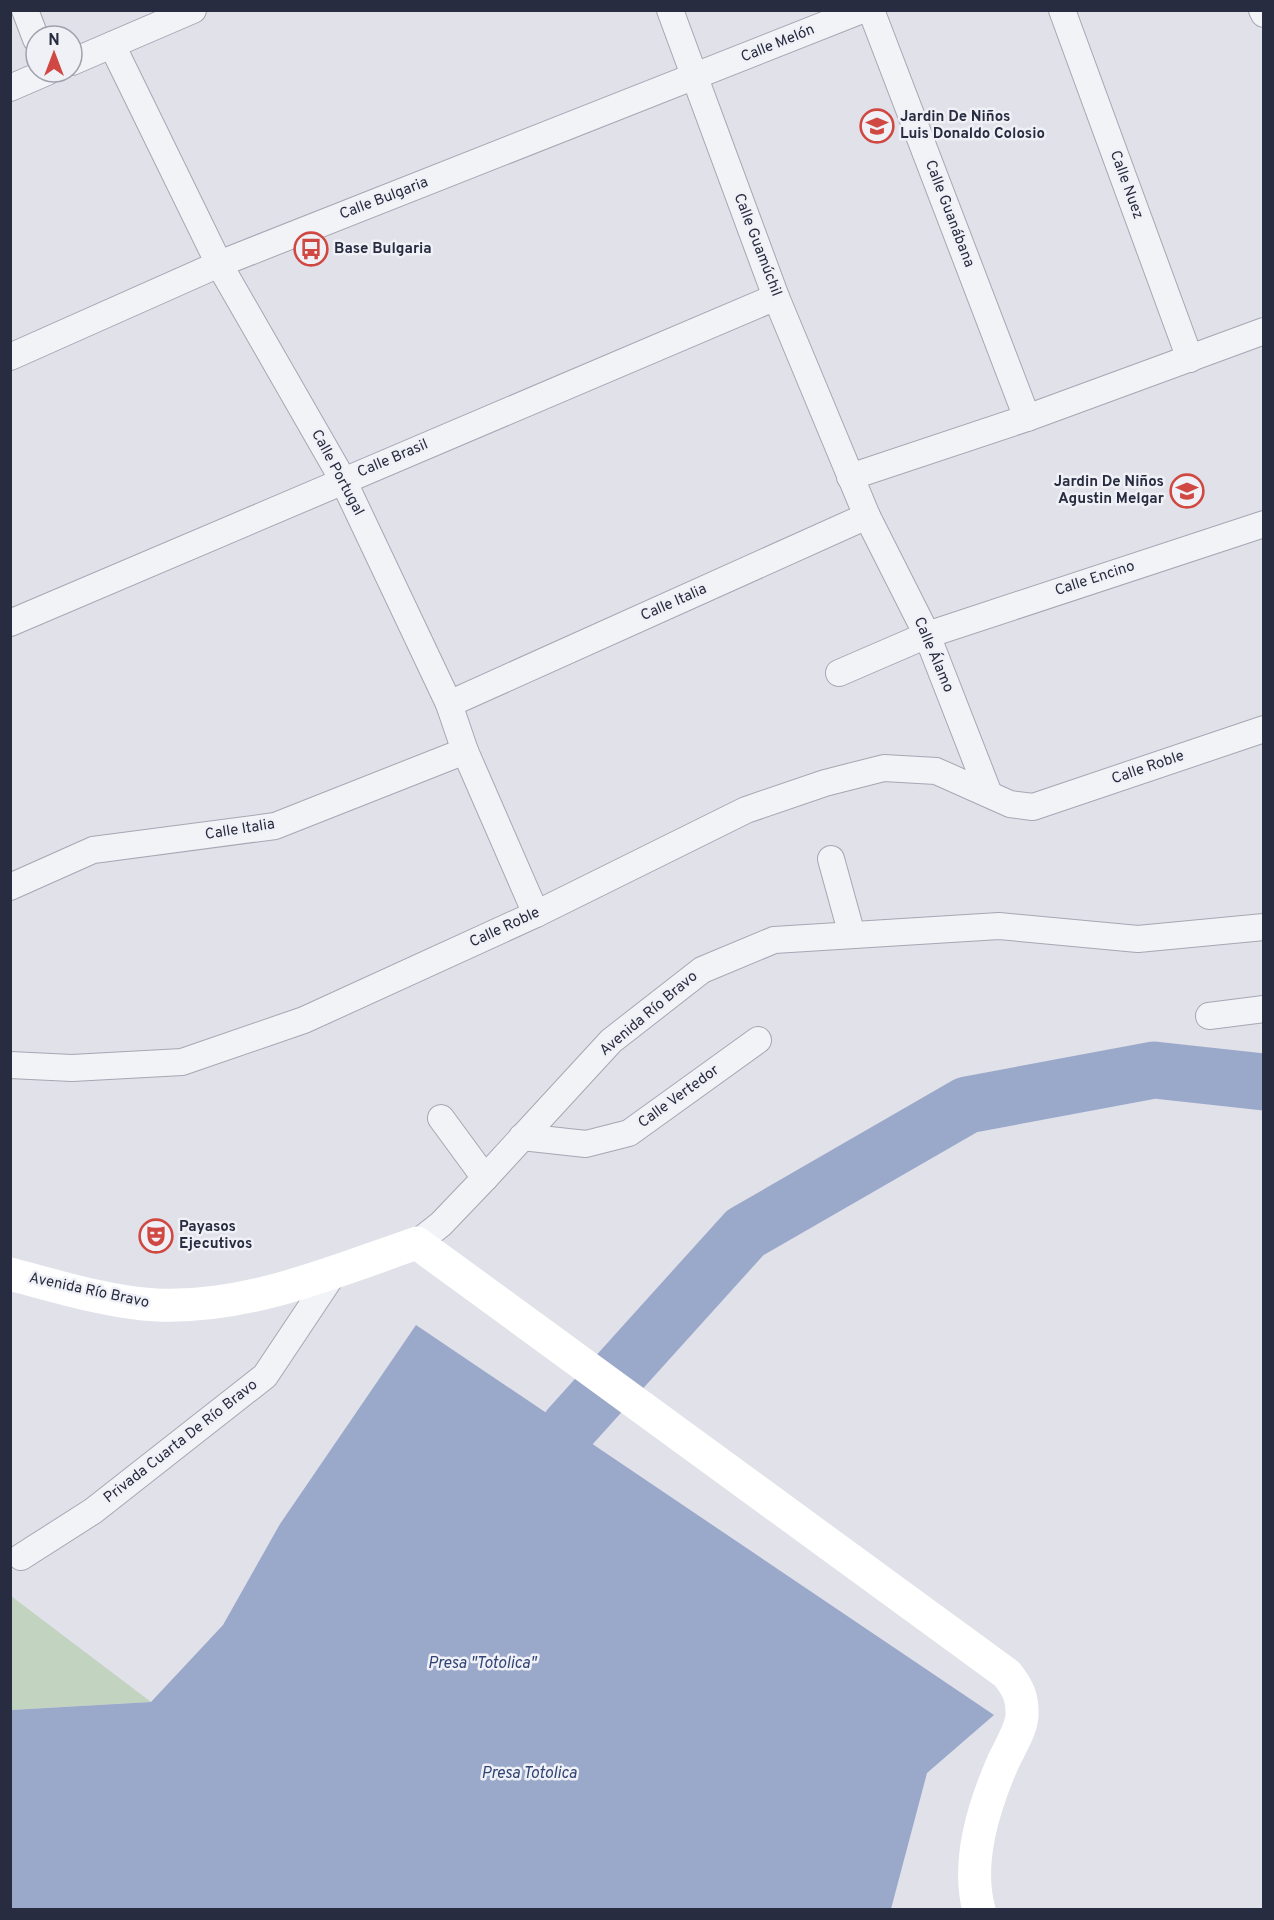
<svg xmlns="http://www.w3.org/2000/svg" width="1274" height="1920" font-family="Overpass,sans-serif">
<style>
.green{fill:#c2d3c0}
.water{fill:#9aa8ca}
.lines{fill:none;stroke-linecap:round;stroke-linejoin:round}
.river{stroke:#9aa8ca;stroke-width:57}
.street-casing{stroke:#a5a7b3;stroke-width:28}
.street{stroke:#f2f3f7;stroke-width:26}
.secondary{stroke:#fff;stroke-width:33}
.labels{text-anchor:middle;dominant-baseline:central;stroke-width:5;stroke-linejoin:round;paint-order:stroke}
.street-label{font-size:15px;fill:#282c40;stroke:#eff1f6}
.poi-label{font-size:15px;font-weight:bold;fill:#282c40;stroke:#eff1f6;text-anchor:start}
.water-label{font-size:16px;font-style:italic;fill:#314375;stroke:#eff1f6}
</style>
<rect width="100%" height="100%" fill="#e0e1e9"/>
<polygon class="green" points="11,1596 151,1702 11,1710"/>
<polygon class="water" points="416,1325 994,1715 927,1773 891,1909 11,1909 11,1710 151,1702 223,1625 280,1524"/>
<g class="lines">
<polyline class="river" points="569,1428 745,1233 967,1105 1154,1070 1264,1082"/>
<g class="street-casing">
<g id="street">
<polyline points="25,10 36,39"/>
<polyline points="670,10 776,297 867,516 927,635 989,794"/>
<polyline points="871,10 1027,418"/>
<polyline points="1062,10 1190,359"/>
<polyline points="1262,10 1264,14"/>
<polyline points="112,45 219,264 343,480 449,704 465,751 536,914"/>
<polyline points="72,62 193,10"/>
<polyline points="10,88 47,72"/>
<polyline points="10,357 219,264 862,10"/>
<polyline points="850,477 1027,418 1264,331"/>
<polyline points="10,623 776,297"/>
<polyline points="839,673 927,635 1264,524"/>
<polyline points="449,704 867,516"/>
<polyline points="831,859 852,935"/>
<polyline points="10,887 93,850 275,826 465,751"/>
<polyline points="1209,1016 1264,1009"/>
<polyline points="10,1065 72,1068 182,1062 304,1020 536,914 746,810 825,783 884,768 936,771 1010,804 1033,807 1264,729"/>
<polyline points="441,1118 485,1178"/>
<polyline points="522,1137 586,1144 629,1133 758,1040"/>
<polyline points="417,1243 441,1224 485,1178 611,1041 702,970 774,940 999,926 1138,939 1264,927"/>
<polyline points="21,1557 93,1511 265,1376 335,1271"/>
</g>
</g>
<use href="#street" class="street"/>
<path class="secondary" d="M10 1274C55 1286 111 1303 157 1305 247 1309 333 1272 417 1243L1007 1674C1018 1688 1023 1698 1022 1716 1021 1730 1009 1749 1003 1762 984 1806 966 1861 979 1910"/>
</g>
<defs>
<g id="school-ring" transform="scale(1.725)"><circle r="9.5" fill="#eff1f6" stroke="#d04842" stroke-width="1.5"/><path d="M0-5L7-2L0 1L-7-2ZM-4 1L0 2.5L4 1V4Q0 6-4 4Z" fill="#d04842"/></g>
<g id="bus-ring" transform="scale(1.725)"><circle r="9.5" fill="#eff1f6" stroke="#d04842" stroke-width="1.5"/><path d="M-5-6H5V4H4V6H2V4H-2V6H-4V4H-5ZM-3.5-4V0h7V-4ZM-3.5 1.2v1.5H-2V1.2ZM2 1.2v1.5H3.5V1.2Z" fill="#d04842"/></g>
<g id="theatre-ring" transform="scale(1.725)"><circle r="9.5" fill="#eff1f6" stroke="#d04842" stroke-width="1.5"/><path d="M-5-5.5Q0-4 5-5.5V0Q5 5 0 6Q-5 5-5 0ZM-3.3-2.5H-1v1.5H-3.3ZM1-2.5H3.3v1.5H1ZM-2.8 1Q0 5.5 2.8 1Z" fill="#d04842"/></g>
</defs>
<g fill-rule="evenodd">
<use href="#school-ring" x="877" y="126"/>
<use href="#bus-ring" x="311" y="249"/>
<use href="#school-ring" x="1187" y="491"/>
<use href="#theatre-ring" x="156" y="1236"/>
</g>
<g class="labels">
<g class="street-label">
<text transform="translate(778 44) rotate(-22)">Calle Melón</text>
<text transform="translate(1126 185) rotate(70)">Calle Nuez</text>
<text transform="translate(384 199) rotate(-21)">Calle Bulgaria</text>
<text transform="translate(949 214) rotate(69)">Calle Guanábana</text>
<text transform="translate(757 245) rotate(69)">Calle Guamúchil</text>
<text transform="translate(393 459) rotate(-23)">Calle Brasil</text>
<text transform="translate(337 473) rotate(62)">Calle Portugal</text>
<text transform="translate(1095 579) rotate(-18)">Calle Encino</text>
<text transform="translate(674 603) rotate(-24)">Calle Italia</text>
<text transform="translate(933 655) rotate(67)">Calle Álamo</text>
<text transform="translate(1148 768) rotate(-19)">Calle Roble</text>
<text transform="translate(240 830) rotate(-9)">Calle Italia</text>
<text transform="translate(505 928) rotate(-25)">Calle Roble</text>
<text transform="translate(649 1014) rotate(-40)">Avenida Río Bravo</text>
<text transform="translate(679 1097) rotate(-36)">Calle Vertedor</text>
<text transform="translate(89 1291) rotate(12)">Avenida Río Bravo</text>
<text transform="translate(181 1442) rotate(-38)">Privada Cuarta De Río Bravo</text>
</g>
<g class="poi-label">
<text x="900" y="117">Jardin De Niños<tspan x="900" dy="17">Luis Donaldo Colosio</tspan></text>
<text x="334" y="249">Base Bulgaria</text>
<text x="1164" y="482" text-anchor="end">Jardin De Niños<tspan x="1164" dy="17">Agustin Melgar</tspan></text>
<text x="179" y="1227">Payasos<tspan x="179" dy="17">Ejecutivos</tspan></text>
</g>
<g class="water-label">
<text x="482" y="1664">Presa "Totolica"</text>
<text x="529" y="1774">Presa Totolica</text>
</g>
</g>
<rect width="1274" height="1920" fill="none" stroke="#282c40" stroke-width="24"/>
<g transform="translate(54 54)"><circle r="28" fill="#eff1f6" stroke="#9fa2ad" stroke-width="1.5"/>
<path d="M0-4.5L10 22L0 15L-10 22Z" fill="#d04842"/>
<text y="-9" font-size="16" font-weight="bold" text-anchor="middle" fill="#282c40">N</text>
</g>
</svg>
